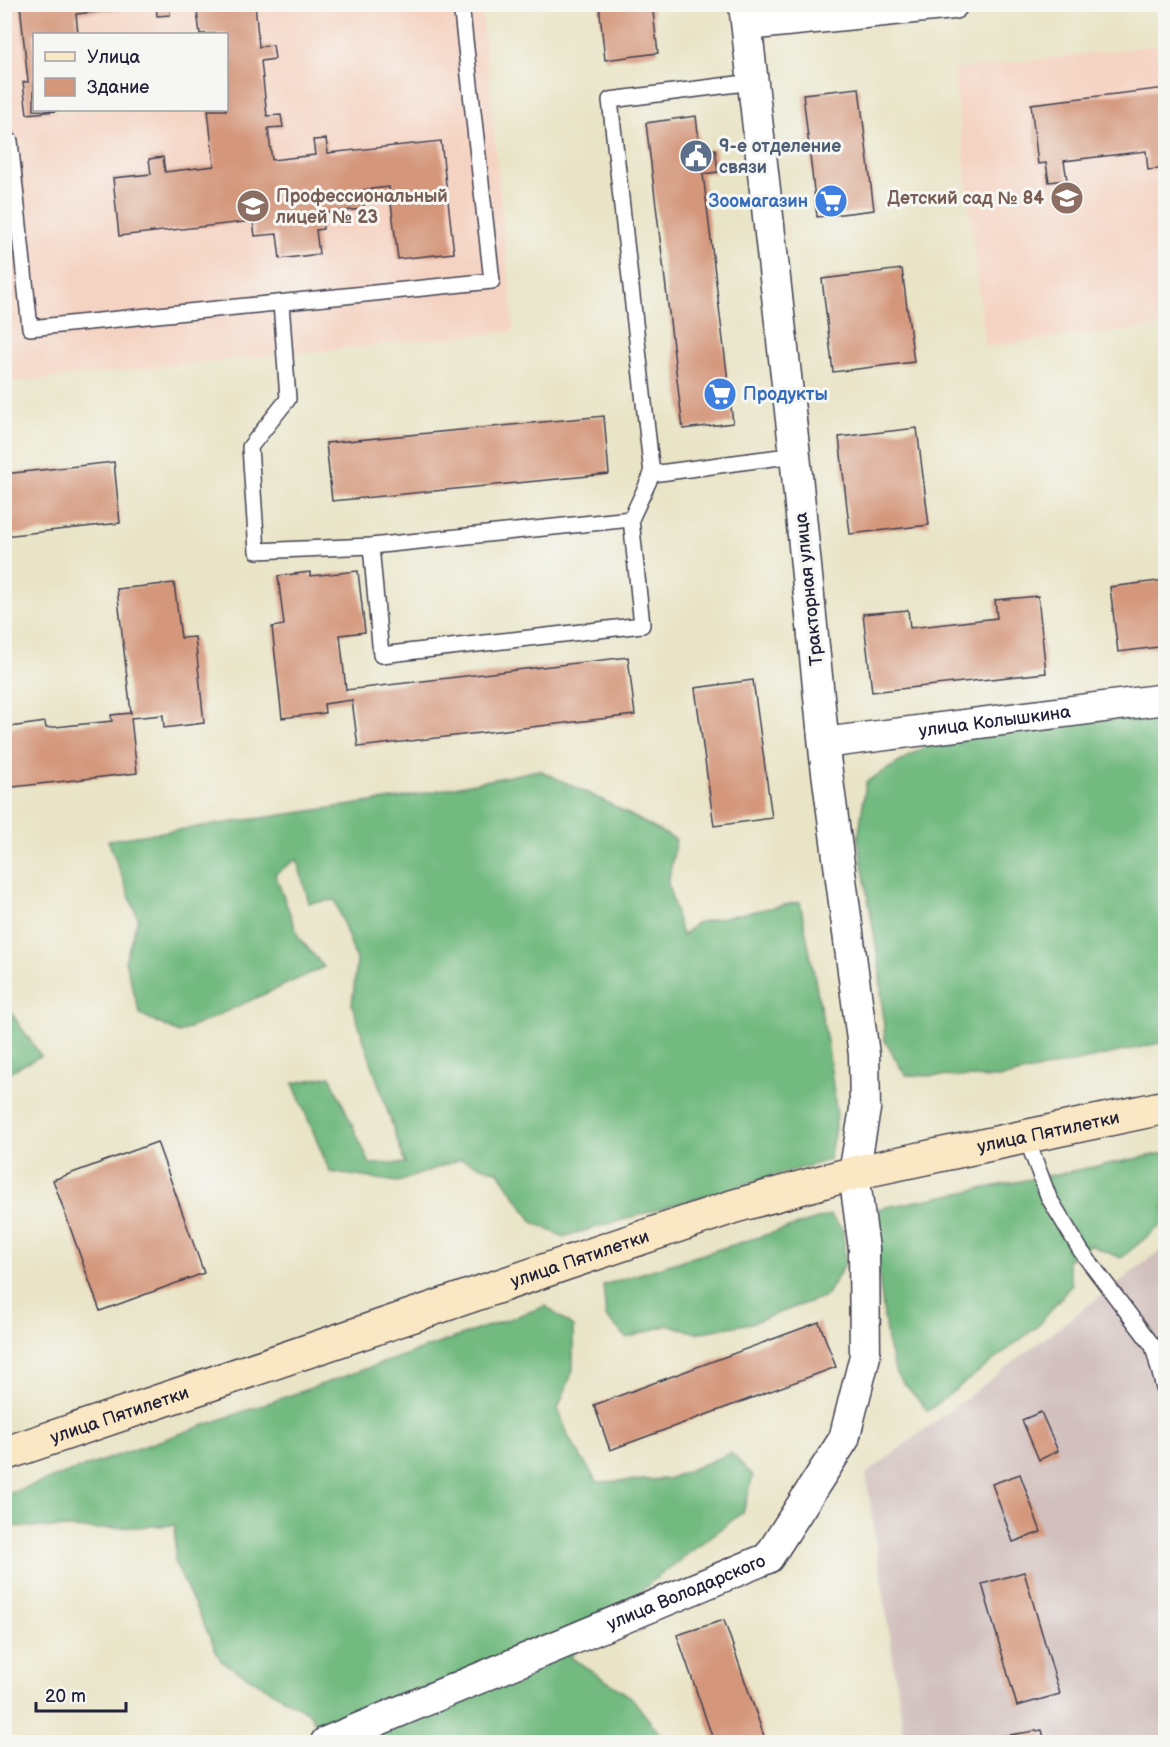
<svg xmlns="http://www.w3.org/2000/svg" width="1170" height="1747" font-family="'Balsamiq Sans',sans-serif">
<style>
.built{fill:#f5d3c2;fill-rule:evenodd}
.industrial{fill:#d1c0bd}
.forest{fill:#72ba80;stroke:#4a6e5e;stroke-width:1.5}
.building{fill:#d4977c}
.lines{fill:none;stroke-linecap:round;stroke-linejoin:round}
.service-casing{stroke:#403f50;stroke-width:18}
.minor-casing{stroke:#403f50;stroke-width:33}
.secondary-casing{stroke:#403f50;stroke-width:36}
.service{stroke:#fff;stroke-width:15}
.minor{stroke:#fff;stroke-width:30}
.secondary{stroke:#fae7c3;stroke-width:33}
.labels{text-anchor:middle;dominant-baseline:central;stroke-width:6;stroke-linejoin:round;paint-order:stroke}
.service-label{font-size:18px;font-weight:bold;fill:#4e5e75;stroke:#f6f6f2;text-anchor:start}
.education-label{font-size:18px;font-weight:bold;fill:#785e54;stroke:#f6f6f2;text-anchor:start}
.shop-label{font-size:18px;font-weight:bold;fill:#366cbe;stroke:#f6f6f2;text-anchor:end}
.street-label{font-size:18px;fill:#22223b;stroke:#f6f6f2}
</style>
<rect width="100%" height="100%" fill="#f6f6f2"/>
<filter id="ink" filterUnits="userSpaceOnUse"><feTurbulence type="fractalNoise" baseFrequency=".0167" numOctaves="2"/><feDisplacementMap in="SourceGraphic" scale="12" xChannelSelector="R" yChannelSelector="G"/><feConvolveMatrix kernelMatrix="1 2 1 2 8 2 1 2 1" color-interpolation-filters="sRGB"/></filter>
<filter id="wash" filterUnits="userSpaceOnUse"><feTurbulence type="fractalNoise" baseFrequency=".008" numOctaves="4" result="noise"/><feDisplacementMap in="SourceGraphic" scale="24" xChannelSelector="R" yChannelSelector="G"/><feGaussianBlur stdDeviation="1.35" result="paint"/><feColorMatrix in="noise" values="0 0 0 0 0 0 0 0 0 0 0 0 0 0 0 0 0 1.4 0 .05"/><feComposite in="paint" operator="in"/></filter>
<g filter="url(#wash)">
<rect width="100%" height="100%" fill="#e9e4c6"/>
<g class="built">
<path d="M4 5H481L514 331 13 382 4 302ZM34 34H226V110H34Z"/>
<polygon points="1165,44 1165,326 985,346 954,70"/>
</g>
<polygon class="industrial" points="1165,1247 1165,1742 905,1742 866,1474"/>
<g class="forest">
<polygon points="1165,712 1165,1042 999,1078 905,1075 885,1041 879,962 858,840 866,782 938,739"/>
<polygon points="539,770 610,804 676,840 668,884 682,936 696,923 800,902 828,1047 837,1117 829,1160 563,1237 533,1222 499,1172 461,1159 398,1182 330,1172 293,1083 330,1076 370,1164 405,1163 352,1005 357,962 335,900 309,903 297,859 275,874 299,938 324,967 179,1033 140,1014 125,961 138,918 108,840 400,798"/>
<polygon points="5,1004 41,1056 5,1074 4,1074"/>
<polygon points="1165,1153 1165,1222 1121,1258 1090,1245 1067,1260 1072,1284 1039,1325 928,1411 896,1374 887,1341 871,1210"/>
<polygon points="830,1215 843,1230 845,1264 826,1296 751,1323 697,1333 668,1325 627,1338 606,1317 603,1285"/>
<polygon points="546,1306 573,1327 573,1370 558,1409 570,1440 597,1482 668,1479 731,1453 753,1476 743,1512 655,1579 570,1657 631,1697 666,1742 321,1742 312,1715 221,1661 175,1563 175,1525 94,1529 5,1526 4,1495"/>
</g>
<g id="blocks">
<g class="building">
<polygon points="20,4 150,4 150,6 76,14 78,34 34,34 34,110 57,111 27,114 23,82 28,82"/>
<polygon points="156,4 169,4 170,15 157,16"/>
<polygon points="196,4 255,4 259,47 273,45 275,59 261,61 267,116 281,115 283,127 268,128 272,160 315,155 313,140 326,139 328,153 441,141 454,253 398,259 389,187 362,190 364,209 321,213 323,229 316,230 319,254 280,259 277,234 255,236 253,221 119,236 113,178 151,174 149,159 163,157 165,172 214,166 208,110 226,110 226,34 200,34"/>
<polygon points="599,4 652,4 658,53 605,60"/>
<polygon points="859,88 874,210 817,217 803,94"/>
<polygon points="1166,88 1166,168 1148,170 1146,151 1064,161 1067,180 1049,182 1046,163 1038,164 1031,104"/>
<polygon points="696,116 700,150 715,149 718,172 703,174 733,423 683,429 646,123"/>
<polygon points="902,269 914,362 833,372 822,279"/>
<polygon points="604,416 609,474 332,501 326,443"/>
<polygon points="917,428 929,525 850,534 839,437"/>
<polygon points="114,462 120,523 4,536 4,474"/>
<polygon points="358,571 365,632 340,635 346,690 628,657 635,715 358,747 352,700 324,704 325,713 282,718 272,627 284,625 278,576 310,572 310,576"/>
<polygon points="1166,580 1166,646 1118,652 1110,587"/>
<polygon points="174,583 181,638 195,637 204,723 164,728 163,715 131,718 137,773 4,788 4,733 11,732 10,727 45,722 46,728 112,721 111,715 131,713 117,589"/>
<polygon points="1038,596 1046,673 872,692 863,614 908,610 910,628 997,618 995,600"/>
<polygon points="753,680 772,818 714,826 695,688"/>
<polygon points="157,1142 204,1273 100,1311 53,1180"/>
<polygon points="819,1322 836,1367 610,1450 594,1405"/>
<polygon points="1041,1412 1058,1451 1039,1460 1022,1420"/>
<polygon points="1020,1474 1041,1532 1013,1542 992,1484"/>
<polygon points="1024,1572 1060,1694 1017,1706 982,1584"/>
<polygon points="724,1620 766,1742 714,1742 677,1635"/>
<polygon points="1042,1730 1045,1742 971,1742 971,1741"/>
</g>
</g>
</g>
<g filter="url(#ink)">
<use href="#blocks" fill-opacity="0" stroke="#403f50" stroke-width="1.5"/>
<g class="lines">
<g class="service-casing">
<g id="service">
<polyline points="4,134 10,141 30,328 492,281 461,4"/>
<polyline points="281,303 288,399 250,447 257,551 371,546 631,519 652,474 795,455"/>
<polyline points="652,474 610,100 753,82"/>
<polyline points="371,546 381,655 642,625 631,519"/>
<polyline points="1026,1137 1049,1198 1081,1251 1153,1346 1166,1396"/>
</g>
</g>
<g class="minor-casing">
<g id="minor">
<polyline points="747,25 953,4"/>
<path id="s1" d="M824 743 1166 699"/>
<path id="s2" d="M326 1742 768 1558 844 1439 865 1356 864 1249 854 1173 865 1109 864 1055 825 757 795 455 744 4"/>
</g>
</g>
<g class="secondary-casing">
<g id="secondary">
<path id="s3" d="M4 1454 735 1206 854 1173 1166 1107"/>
</g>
</g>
<use href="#service" class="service"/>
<use href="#minor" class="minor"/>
<use href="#secondary" class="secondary"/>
</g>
</g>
<defs>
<g id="civic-disc" transform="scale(1.725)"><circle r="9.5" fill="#5c6f8a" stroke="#f6f6f2"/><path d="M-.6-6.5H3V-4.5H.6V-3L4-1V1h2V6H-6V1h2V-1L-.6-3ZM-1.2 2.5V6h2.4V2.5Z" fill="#fff"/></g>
<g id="school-disc" transform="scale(1.725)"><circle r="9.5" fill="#8d6e63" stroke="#f6f6f2"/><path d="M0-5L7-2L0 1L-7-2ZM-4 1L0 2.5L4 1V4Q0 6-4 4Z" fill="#fff"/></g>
<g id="supermarket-disc" transform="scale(1.725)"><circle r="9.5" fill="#3f7fe0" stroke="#f6f6f2"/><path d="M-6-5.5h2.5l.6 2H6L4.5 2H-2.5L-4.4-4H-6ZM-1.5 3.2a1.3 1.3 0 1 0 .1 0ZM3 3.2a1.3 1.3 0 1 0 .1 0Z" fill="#fff"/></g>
<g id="university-disc" transform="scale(1.725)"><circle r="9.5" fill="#8d6e63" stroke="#f6f6f2"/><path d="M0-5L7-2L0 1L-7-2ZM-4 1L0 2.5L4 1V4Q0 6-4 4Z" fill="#fff"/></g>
</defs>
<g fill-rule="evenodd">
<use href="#civic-disc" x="696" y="156"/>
<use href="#school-disc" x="1067" y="198"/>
<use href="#supermarket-disc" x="831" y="201"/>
<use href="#university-disc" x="253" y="206"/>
<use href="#supermarket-disc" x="720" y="394"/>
</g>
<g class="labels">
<g class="service-label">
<text x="719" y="146">9-е отделение<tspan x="719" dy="21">связи</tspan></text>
</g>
<g class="education-label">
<text x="276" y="196">Профессиональный<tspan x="276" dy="21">лицей № 23</tspan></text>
<text x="1044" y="198" text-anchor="end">Детский сад № 84</text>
</g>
<g class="shop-label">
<text x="808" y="201">Зоомагазин</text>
<text x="743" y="394" text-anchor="start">Продукты</text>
</g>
<g class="street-label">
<text transform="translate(809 589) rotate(-96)">Тракторная улица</text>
<text stroke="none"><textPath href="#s1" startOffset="172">улица Колышкина</textPath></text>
<text stroke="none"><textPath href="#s3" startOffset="1094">улица Пятилетки</textPath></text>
<text stroke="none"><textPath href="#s3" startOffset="608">улица Пятилетки</textPath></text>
<text stroke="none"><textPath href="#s3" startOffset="122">улица Пятилетки</textPath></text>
<text stroke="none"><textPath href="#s2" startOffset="390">улица Володарского</textPath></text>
</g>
</g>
<rect width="1170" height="1747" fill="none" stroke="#f6f6f2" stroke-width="24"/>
<rect x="33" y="33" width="195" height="78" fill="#f6f6f2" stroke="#a1a1a9" stroke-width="1.5"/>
<rect x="45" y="52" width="30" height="9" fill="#fae7c3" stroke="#a1a1a9" stroke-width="1.5"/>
<text x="87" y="63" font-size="18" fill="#22223b">Улица</text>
<rect x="45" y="78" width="30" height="18" fill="#d4977c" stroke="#a1a1a9" stroke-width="1.5"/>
<text x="87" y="93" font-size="18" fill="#22223b">Здание</text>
<path d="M36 1702v9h90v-9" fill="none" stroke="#22223b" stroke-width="3"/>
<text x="45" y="1702" font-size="18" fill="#22223b" stroke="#f6f6f2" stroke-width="4.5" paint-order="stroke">20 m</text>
</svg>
